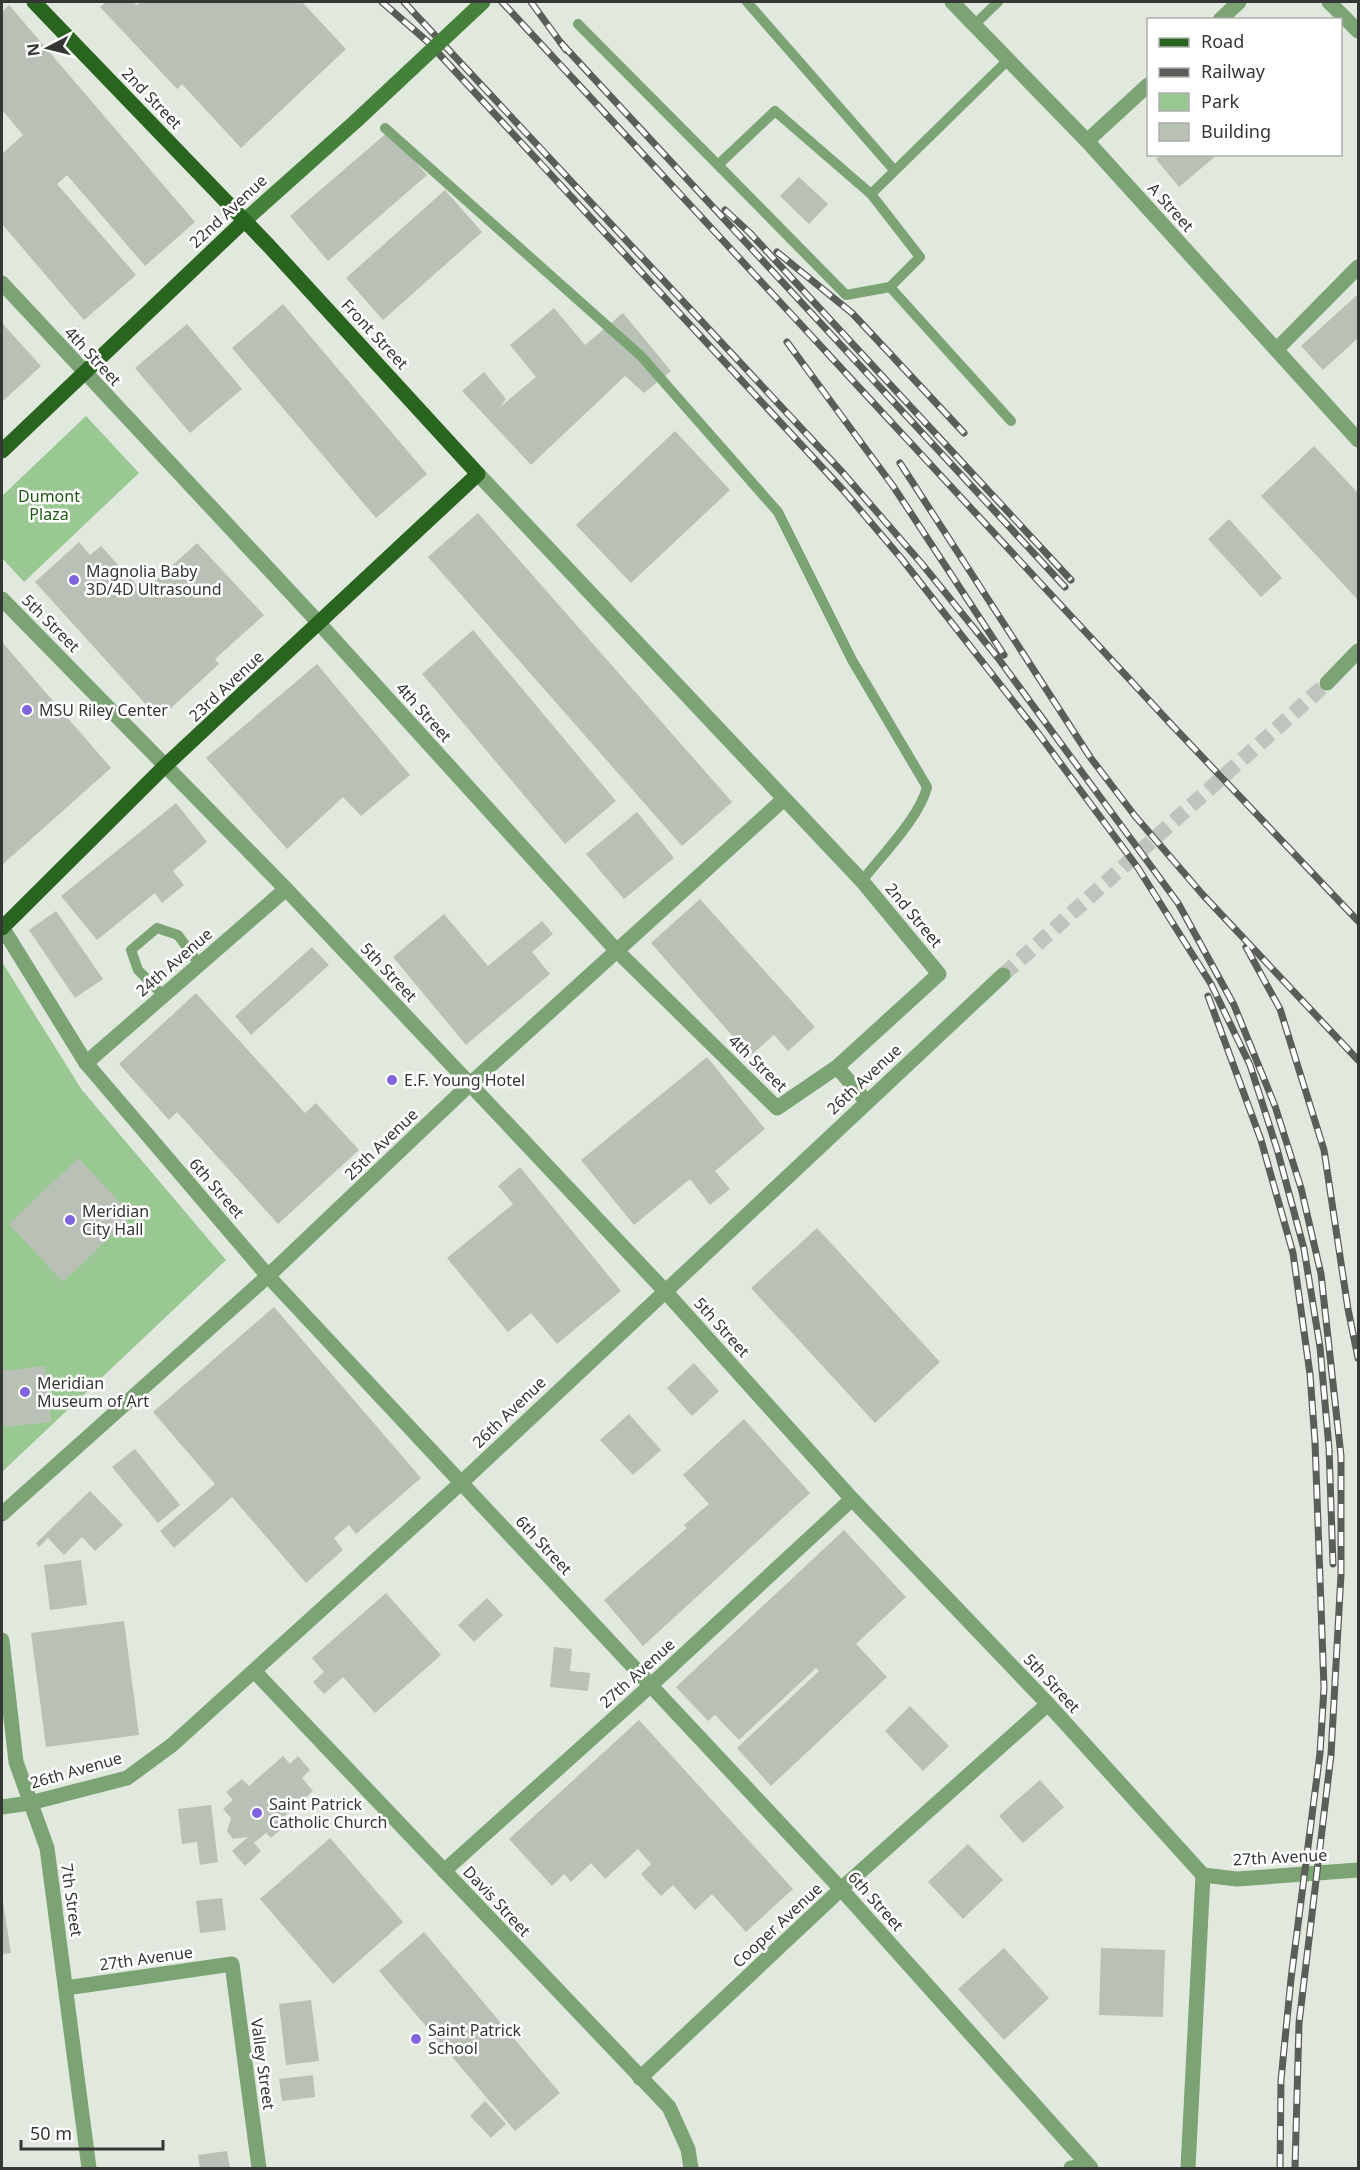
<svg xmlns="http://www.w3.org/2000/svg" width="1360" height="2170" font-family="'Noto Sans',sans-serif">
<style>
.green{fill:#9ac892}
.building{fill:#b9c1b7}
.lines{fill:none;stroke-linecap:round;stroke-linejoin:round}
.tertiary-tunnel{stroke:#bec5bd;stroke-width:15;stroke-dasharray:15 8;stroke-linecap:butt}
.service{stroke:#7ba374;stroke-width:10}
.minor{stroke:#7ba374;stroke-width:15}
.tertiary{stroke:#7ba374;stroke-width:15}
.secondary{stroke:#45813a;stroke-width:15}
.primary{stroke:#29651e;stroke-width:15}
.rail-casing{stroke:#5a5e59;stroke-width:7}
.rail{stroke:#fff;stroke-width:4.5;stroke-dasharray:14;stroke-linecap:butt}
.secondary-bridge{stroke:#45813a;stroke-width:15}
.poi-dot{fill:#8063de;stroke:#fff;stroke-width:2}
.labels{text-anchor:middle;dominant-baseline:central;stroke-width:5;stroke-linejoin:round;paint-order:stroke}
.street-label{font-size:16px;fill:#343733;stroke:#fff}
.park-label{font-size:16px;fill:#1e5912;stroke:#fff}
.poi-label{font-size:16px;fill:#343733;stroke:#fff;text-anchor:start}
</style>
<rect width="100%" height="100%" fill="#e1e9df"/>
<g class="green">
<polygon points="86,416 139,473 24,582 2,558 2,496"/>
<polygon points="2,962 82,1090 226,1260 2,1472"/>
</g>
<g class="building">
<polygon points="106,2 133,2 137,5 141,2 302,2 346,49 241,148 182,84 177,89 100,7"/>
<polygon points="9,5 195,222 145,266 67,175 57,184 136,275 84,320 2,224 2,154 23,135 2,110 2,12"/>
<polygon points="389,131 427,175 328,261 290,216"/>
<polygon points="1162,154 1218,154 1179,187 1156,159"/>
<polygon points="799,177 828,204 809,224 780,196"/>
<polygon points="445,190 482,232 383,320 346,278"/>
<polygon points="1358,294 1358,338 1323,370 1301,346"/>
<polygon points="283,304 427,474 376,518 232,348"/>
<polygon points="554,308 585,345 623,313 671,371 644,393 625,376 531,465 462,391 484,372 506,399 500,407 536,377 510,345"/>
<polygon points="2,323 41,366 2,402"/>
<polygon points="187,324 242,389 190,433 135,368"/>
<polygon points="675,431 730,490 631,583 576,525"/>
<polygon points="1314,446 1358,493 1358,600 1261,496"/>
<polygon points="478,513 732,802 682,846 428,557"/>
<polygon points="1229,519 1282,578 1261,597 1208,539"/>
<polygon points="79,542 90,555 101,546 143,592 197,543 264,615 215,659 219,664 159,719 35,582"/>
<polygon points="473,630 616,801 565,844 422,674"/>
<polygon points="2,642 111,768 2,865"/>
<polygon points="317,664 410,775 361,816 343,797 287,849 206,758"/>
<polygon points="176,803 207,842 173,871 184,885 162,903 155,893 97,940 61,896"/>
<polygon points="637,812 674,858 624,899 586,854"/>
<polygon points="700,899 815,1027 788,1051 774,1035 750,1056 651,943"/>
<polygon points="56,911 103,979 75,998 29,930"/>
<polygon points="444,914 488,966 542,921 553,934 532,952 550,974 466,1045 393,957"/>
<polygon points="312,947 329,965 251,1035 235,1016"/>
<polygon points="196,993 305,1113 316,1103 359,1150 278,1224 177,1112 169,1120 119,1064"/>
<polygon points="707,1057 765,1129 715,1171 730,1189 710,1205 690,1179 634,1225 581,1160"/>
<polygon points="78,1158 132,1215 63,1282 9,1224"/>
<polygon points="520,1167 621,1291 557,1344 531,1313 508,1332 447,1258 513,1204 498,1186"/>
<polygon points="817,1228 940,1362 875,1423 751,1288"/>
<polygon points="274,1307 421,1478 356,1534 349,1525 334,1538 343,1550 306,1583 232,1497 174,1548 160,1531 215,1484 153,1412"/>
<polygon points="694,1363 719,1391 692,1416 667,1388"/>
<polygon points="45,1366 51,1422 3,1427 2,1371"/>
<polygon points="629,1414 661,1450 633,1475 600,1440"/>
<polygon points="744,1419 810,1493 643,1646 604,1600 687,1528 684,1525 709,1504 683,1475"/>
<polygon points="135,1449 180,1505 158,1523 112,1467"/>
<polygon points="90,1491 123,1525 95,1551 82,1537 64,1555 48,1538 39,1547 36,1543"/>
<polygon points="844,1530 906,1597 856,1644 887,1677 771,1786 737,1748 819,1671 816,1668 739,1740 715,1715 708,1721 676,1687"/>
<polygon points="81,1560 87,1605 50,1610 44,1565"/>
<polygon points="386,1593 441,1655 375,1713 343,1677 324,1694 313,1682 324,1672 312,1658"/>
<polygon points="487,1598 503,1615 474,1642 458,1625"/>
<polygon points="124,1621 139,1735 46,1747 31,1633"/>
<polygon points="554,1647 572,1649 570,1671 590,1673 588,1691 550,1687"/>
<polygon points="910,1706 949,1746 923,1771 885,1731"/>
<polygon points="639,1720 793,1889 746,1932 712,1894 695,1910 673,1885 661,1896 641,1874 651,1864 638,1849 605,1879 591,1863 571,1882 564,1874 552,1886 509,1839"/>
<polygon points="283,1756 290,1764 298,1756 310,1770 302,1778 313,1791 281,1819 286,1825 271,1838 266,1833 254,1843 261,1851 245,1866 232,1851 248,1837 233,1839 227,1831 231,1818 223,1809 233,1800 226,1792 242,1779 249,1786"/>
<polygon points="1040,1780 1064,1807 1023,1843 999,1816"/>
<polygon points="211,1805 218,1862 200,1865 197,1842 182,1844 178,1809"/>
<polygon points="330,1838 403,1922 333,1984 260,1899"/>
<polygon points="968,1844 1003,1880 963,1919 928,1882"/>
<polygon points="2,1895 11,1953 2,1954"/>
<polygon points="222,1898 226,1930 200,1933 196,1901"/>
<polygon points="424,1932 560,2093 515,2131 379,1971"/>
<polygon points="1004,1948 1049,1998 1004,2040 958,1989"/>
<polygon points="1101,1948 1165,1950 1163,2017 1099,2015"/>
<polygon points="311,2000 319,2061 286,2065 279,2004"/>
<polygon points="313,2075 315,2097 282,2101 279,2079"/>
<polygon points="485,2101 506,2124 491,2138 470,2116"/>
<polygon points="227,2151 230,2168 200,2168 198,2155"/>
</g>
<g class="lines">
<polyline class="tertiary-tunnel" points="1003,975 1327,683"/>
<g class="service">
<polyline points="747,2 894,170"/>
<polyline points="578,24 718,165"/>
<polyline points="974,25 998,2"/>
<path d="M385 128 641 356 778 512 852 660 927 787C920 817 881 856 862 881"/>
<polyline points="871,194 775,111 718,165 846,295 890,287 920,257 871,194 1008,60"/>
<polyline points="890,287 1011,421"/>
<polyline points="163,995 138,970 131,950 157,928 178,935 199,964"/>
</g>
<g class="minor">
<polyline points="952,2 1087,141 1358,440"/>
<polyline points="1220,20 1239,2"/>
<polyline points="1087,141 1148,85"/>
<polyline points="2,283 319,623 616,950 777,1108 837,1067 939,974 862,881 478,474"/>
<polyline points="1277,349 1358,267"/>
<polyline points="86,1063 286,889"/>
<polyline points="837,1067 866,1101"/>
<polyline points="2,1514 268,1276 470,1084 784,799"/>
<polyline points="2,1640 16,1762 47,1848 89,2168"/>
<polyline points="255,1672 669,2107 688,2149 691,2168"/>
<polyline points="444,1871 650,1686 852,1499"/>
<polyline points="1203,1875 1237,1879 1358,1870"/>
<polyline points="66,1988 232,1964 259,2168"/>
<polyline points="640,2078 841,1889 1048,1704"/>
<polyline points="1071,2168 1089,2166"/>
</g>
<g class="tertiary">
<polyline points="1329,2 1358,31"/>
<polyline points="2,599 286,889 664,1290 852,1499 1048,1704 1203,1875 1188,2168"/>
<polyline points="1327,683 1358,651"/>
<polyline points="2,927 86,1063 268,1276 841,1889 1091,2168"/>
<polyline points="2,1807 30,1803 127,1778 172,1745 462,1482 1003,975"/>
</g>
<polyline class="secondary" points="244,221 356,121"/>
<g class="primary">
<polyline points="2,451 244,221"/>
<polyline points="2,928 166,765 478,474 269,246 34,2"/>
</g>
<g class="rail-casing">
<g id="rail">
<polyline points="382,2 428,42 844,491 901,558 1035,729 1138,868 1211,984 1250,1065 1277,1149 1304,1249 1320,1347 1329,1448 1333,1564"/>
<polyline points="404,2 844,474 922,564 998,658 1178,903 1234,1005 1275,1106 1301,1188 1321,1274 1341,1456 1341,1574 1331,1755 1299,2023 1295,2168"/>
<polyline points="502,2 1169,722 1358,921"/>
<polyline points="531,2 566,50"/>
<polyline points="561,43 1065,587"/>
<polyline points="725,210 750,233 1071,580"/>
<polyline points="777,252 852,313 964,433"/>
<polyline points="787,342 893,486 1004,655"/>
<polyline points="900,463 1090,757 1135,816 1203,895 1358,1060"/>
<polyline points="1246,947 1280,1009 1324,1150 1348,1309 1358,1358"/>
<polyline points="1208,996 1261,1140 1293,1253 1310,1374 1315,1442 1324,1688 1320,1753 1291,1979 1281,2080 1280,2168"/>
</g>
</g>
<use href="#rail" class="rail"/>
<polyline class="secondary-bridge" points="356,121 483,2"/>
</g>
<g class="poi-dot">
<circle cx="74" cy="580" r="6"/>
<circle cx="27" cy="710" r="6"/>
<circle cx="392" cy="1080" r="6"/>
<circle cx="70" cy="1220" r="6"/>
<circle cx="25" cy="1392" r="6"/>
<circle cx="257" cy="1813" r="6"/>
<circle cx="416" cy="2039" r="6"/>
</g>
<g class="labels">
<g class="street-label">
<text transform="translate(152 98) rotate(46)">2nd Street</text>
<text transform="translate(1171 207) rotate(48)">A Street</text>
<text transform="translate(228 211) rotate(-43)">22nd Avenue</text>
<text transform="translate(375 334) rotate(47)">Front Street</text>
<text transform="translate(93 356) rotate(47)">4th Street</text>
<text transform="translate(51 623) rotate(45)">5th Street</text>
<text transform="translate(226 686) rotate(-43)">23rd Avenue</text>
<text transform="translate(424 712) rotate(48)">4th Street</text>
<text transform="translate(914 915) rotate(50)">2nd Street</text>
<text transform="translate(174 962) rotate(-41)">24th Avenue</text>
<text transform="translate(389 972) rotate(47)">5th Street</text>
<text transform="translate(758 1063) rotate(44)">4th Street</text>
<text transform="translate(864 1079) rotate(-43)">26th Avenue</text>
<text transform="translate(381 1144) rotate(-44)">25th Avenue</text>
<text transform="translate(217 1188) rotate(49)">6th Street</text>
<text transform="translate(722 1327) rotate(48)">5th Street</text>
<text transform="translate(509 1412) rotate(-44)">26th Avenue</text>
<text transform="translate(544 1545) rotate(47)">6th Street</text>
<text transform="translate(637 1673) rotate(-42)">27th Avenue</text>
<text transform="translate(1052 1683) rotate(47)">5th Street</text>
<text transform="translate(76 1770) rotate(-16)">26th Avenue</text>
<text transform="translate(1280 1857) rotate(-3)">27th Avenue</text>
<text transform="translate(72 1900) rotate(82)">7th Street</text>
<text transform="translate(497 1901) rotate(47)">Davis Street</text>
<text transform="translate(876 1901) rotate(48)">6th Street</text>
<text transform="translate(777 1925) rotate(-43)">Cooper Avenue</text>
<text transform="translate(146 1958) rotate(-8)">27th Avenue</text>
<text transform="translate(263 2064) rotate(82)">Valley Street</text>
</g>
<g class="park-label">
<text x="49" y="496">Dumont<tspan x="49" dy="18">Plaza</tspan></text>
</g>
<g class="poi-label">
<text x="86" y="571">Magnolia Baby<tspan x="86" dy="18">3D/4D Ultrasound</tspan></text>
<text x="39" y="710">MSU Riley Center</text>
<text x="404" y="1080">E.F. Young Hotel</text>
<text x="82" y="1211">Meridian<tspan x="82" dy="18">City Hall</tspan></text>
<text x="37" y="1383">Meridian<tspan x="37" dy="18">Museum of Art</tspan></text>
<text x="269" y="1804">Saint Patrick<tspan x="269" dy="18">Catholic Church</tspan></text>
<text x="428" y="2030">Saint Patrick<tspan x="428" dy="18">School</tspan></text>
</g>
</g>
<rect width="1360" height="2170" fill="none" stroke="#343733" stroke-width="6"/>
<rect x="1147" y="18" width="195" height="138" fill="#ffffff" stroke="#aeafad" stroke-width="1.5"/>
<rect x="1159" y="38" width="30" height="9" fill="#29651e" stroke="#aeafad" stroke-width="1.5"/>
<text x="1201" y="48" font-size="18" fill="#343733">Road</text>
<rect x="1159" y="68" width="30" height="9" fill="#5a5e59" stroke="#aeafad" stroke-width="1.5"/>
<text x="1201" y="78" font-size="18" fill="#343733">Railway</text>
<rect x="1159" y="93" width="30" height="18" fill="#9ac892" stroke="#aeafad" stroke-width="1.5"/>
<text x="1201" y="108" font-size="18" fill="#343733">Park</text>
<rect x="1159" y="123" width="30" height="18" fill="#b9c1b7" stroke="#aeafad" stroke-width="1.5"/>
<text x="1201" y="138" font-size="18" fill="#343733">Building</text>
<g transform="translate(48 48) rotate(263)" stroke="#ffffff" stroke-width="4.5" paint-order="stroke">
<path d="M0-4.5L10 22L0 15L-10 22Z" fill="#343733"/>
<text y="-9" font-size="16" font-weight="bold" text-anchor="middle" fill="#343733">N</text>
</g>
<path d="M21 2140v9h142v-9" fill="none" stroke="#343733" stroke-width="3"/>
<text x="30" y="2140" font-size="18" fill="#343733" stroke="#ffffff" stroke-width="4.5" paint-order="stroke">50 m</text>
</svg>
